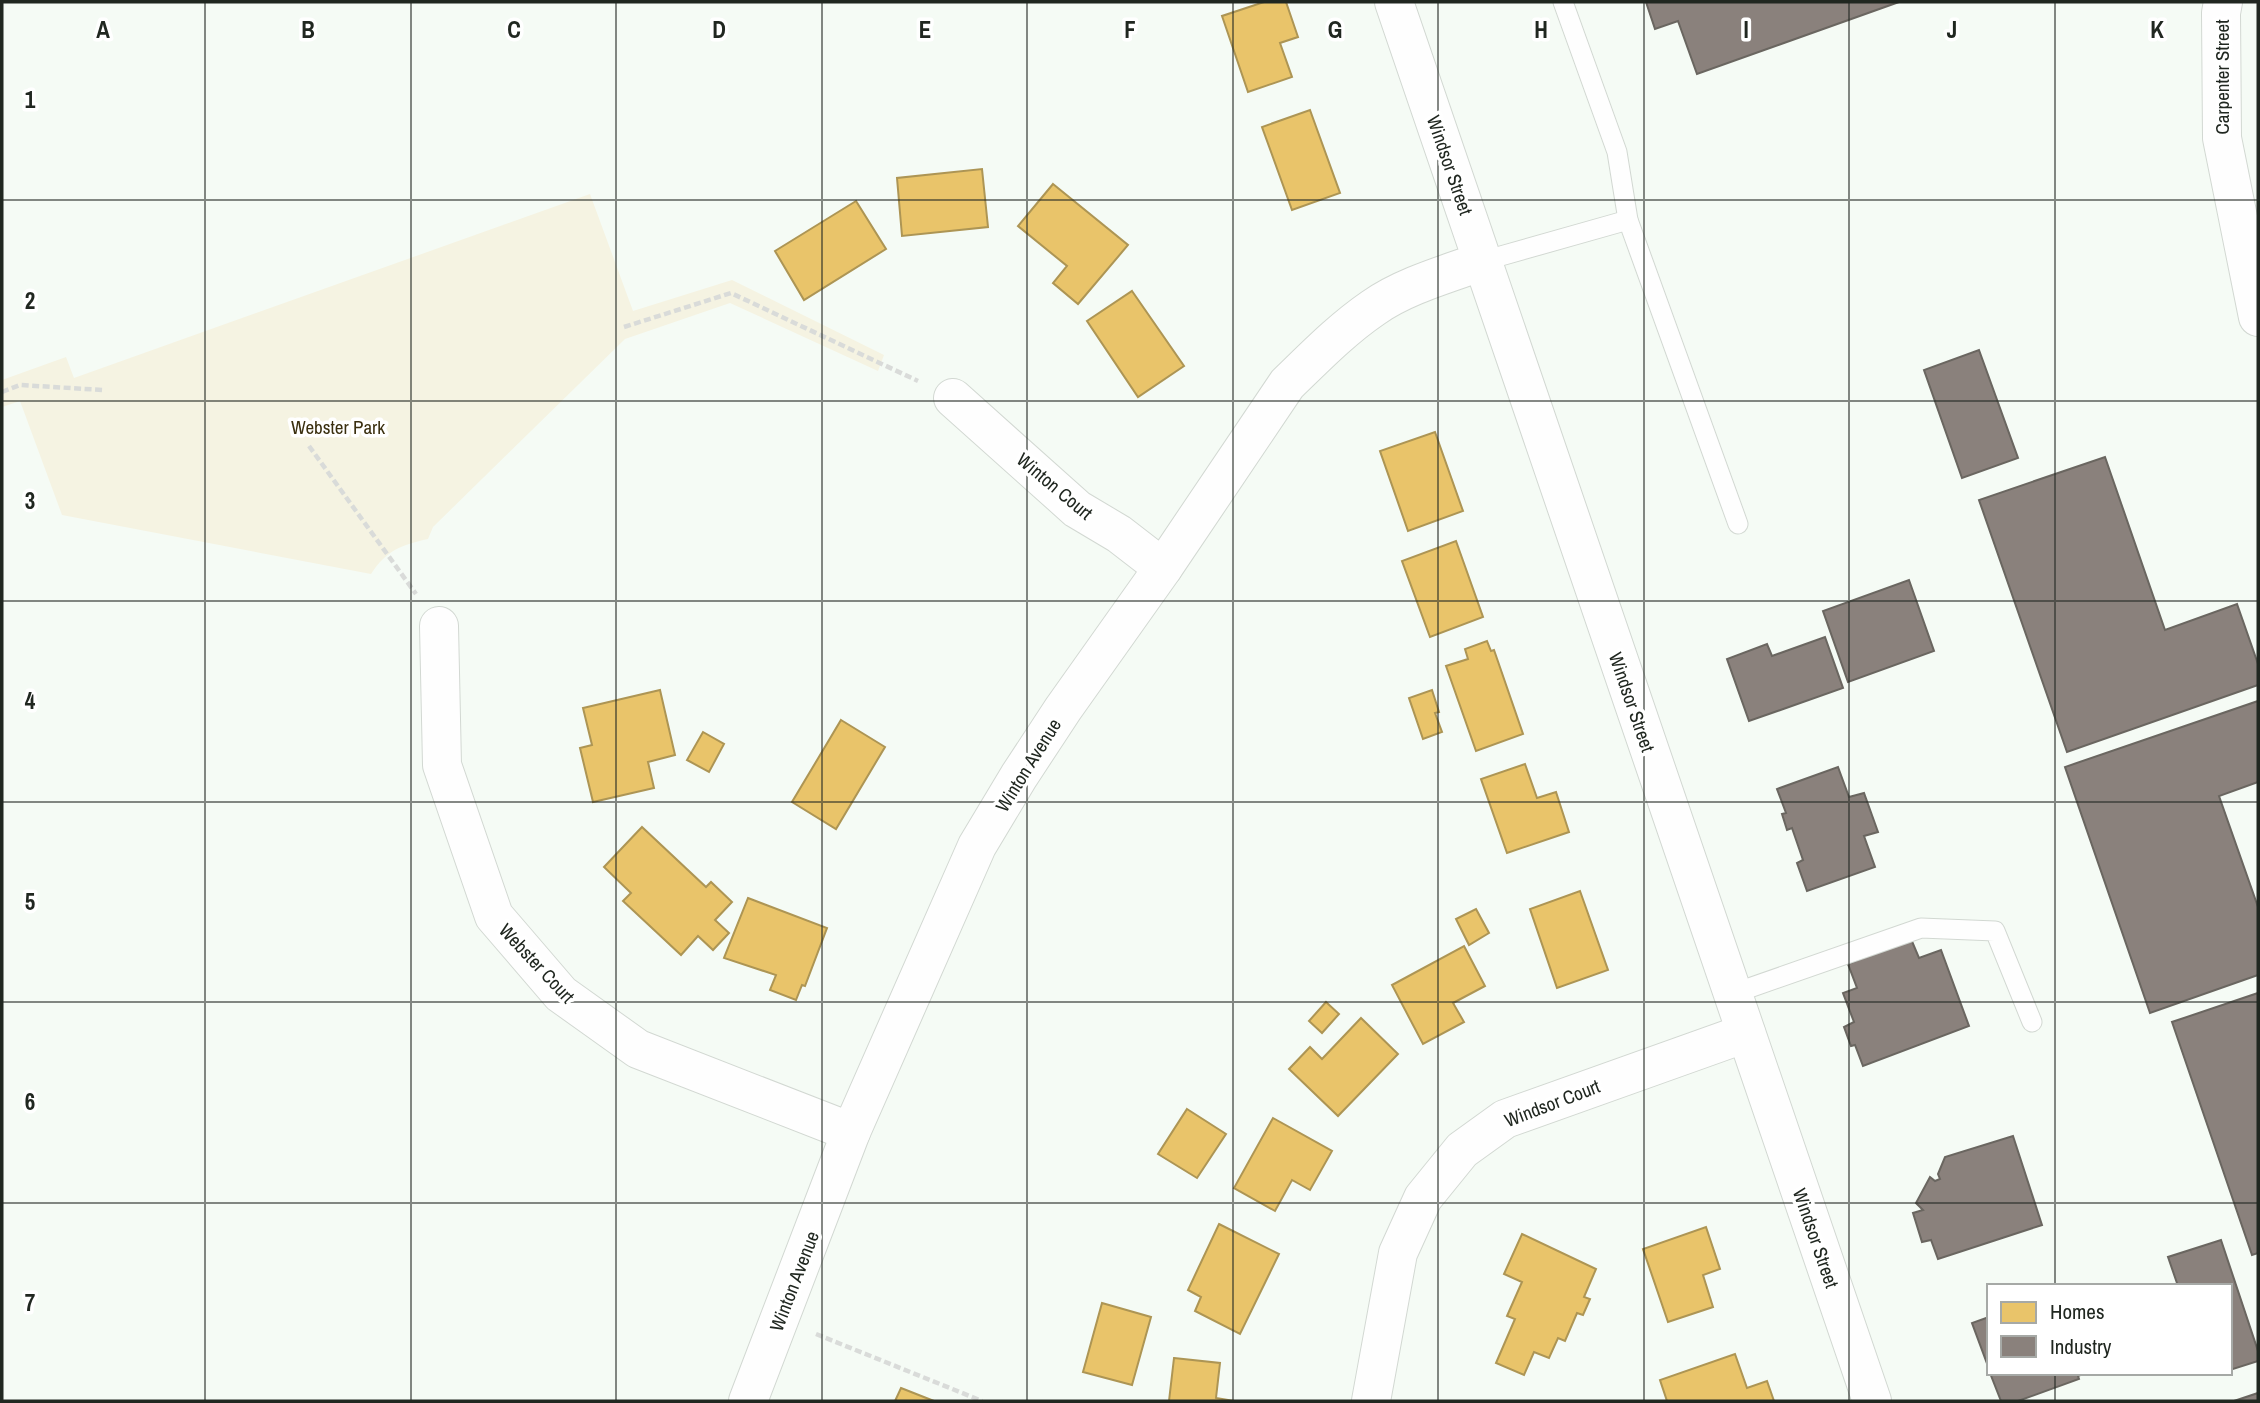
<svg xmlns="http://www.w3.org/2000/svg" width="2260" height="1403" font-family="'Archivo Narrow',sans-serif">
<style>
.green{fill:#f5f3e2}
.homes{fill:#e9c46a;stroke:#ad9554;stroke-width:2}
.industry{fill:#8a817c;stroke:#6a6660;stroke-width:2}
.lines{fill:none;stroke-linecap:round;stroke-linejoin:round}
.lane-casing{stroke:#d2d8d2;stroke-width:21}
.street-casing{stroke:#d2d8d2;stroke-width:40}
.secondary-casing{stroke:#d2d8d2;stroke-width:40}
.path{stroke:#d9dbd9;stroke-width:4.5;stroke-dasharray:7 3.5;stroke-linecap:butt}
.lane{stroke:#fefefe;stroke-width:19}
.street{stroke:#fefefe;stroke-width:38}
.secondary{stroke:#fefefe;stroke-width:38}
.grid{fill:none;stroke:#202720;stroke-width:2;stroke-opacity:0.55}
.labels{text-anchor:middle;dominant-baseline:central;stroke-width:7;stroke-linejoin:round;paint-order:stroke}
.street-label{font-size:19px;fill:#202720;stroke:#fff}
.park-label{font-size:19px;fill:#3a2f0f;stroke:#fff}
.grid-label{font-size:23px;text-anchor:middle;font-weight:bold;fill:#202720;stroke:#fff;stroke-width:7;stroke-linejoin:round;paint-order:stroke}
</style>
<rect width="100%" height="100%" fill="#f5fbf5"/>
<path class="green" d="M590 194 633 311 732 280 884 355 878 371 730 303 625 339 433 527 428 539C401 545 387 550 371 574L62 515 20 401 2 407V380L66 357 74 378Z"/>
<g class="homes">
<polygon points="1264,2 1286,2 1298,37 1280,43 1292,77 1248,92 1222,16"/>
<polygon points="1310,110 1340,193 1292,210 1262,127"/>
<polygon points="982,169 988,227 902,236 897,178"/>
<polygon points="1053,184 1128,245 1078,304 1053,283 1067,266 1018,226"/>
<polygon points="856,201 886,249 804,300 775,251"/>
<polygon points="1132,291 1184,366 1138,397 1087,321"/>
<polygon points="1435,432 1463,511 1408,531 1380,451"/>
<polygon points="1456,541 1483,617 1430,637 1402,561"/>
<polygon points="1487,641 1491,651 1494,650 1523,734 1476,751 1446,666 1468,659 1465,649"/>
<polygon points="660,690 675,755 648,762 654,788 593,802 580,748 592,745 583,708"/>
<polygon points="1432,690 1439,712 1435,713 1442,732 1423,739 1409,698"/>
<polygon points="841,720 885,747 836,829 792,802"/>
<polygon points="703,732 724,744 709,772 687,760"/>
<polygon points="1525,764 1537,798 1556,792 1569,832 1507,853 1481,779"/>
<polygon points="642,827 706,887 711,882 732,902 715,920 729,933 713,950 698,936 681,955 623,901 631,893 604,867"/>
<polygon points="1580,891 1608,970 1557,988 1530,909"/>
<polygon points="748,898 827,928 805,986 802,985 796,1000 770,990 776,975 724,958"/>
<polygon points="1476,909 1489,933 1469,945 1456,919"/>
<polygon points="1464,946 1485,986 1453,1003 1464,1022 1423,1044 1392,985"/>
<polygon points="1326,1002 1339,1014 1322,1033 1309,1021"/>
<polygon points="1361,1018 1398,1054 1338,1116 1289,1069 1310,1047 1322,1059"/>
<polygon points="1187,1109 1226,1134 1197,1178 1158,1154"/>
<polygon points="1273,1118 1332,1151 1310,1190 1292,1180 1275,1211 1234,1188"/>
<polygon points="1219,1224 1279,1254 1240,1334 1195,1311 1201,1297 1188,1290"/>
<polygon points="1706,1227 1720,1269 1703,1275 1713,1307 1668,1322 1643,1249"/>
<polygon points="1522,1234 1596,1269 1584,1297 1590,1299 1583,1315 1577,1313 1565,1341 1558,1338 1549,1358 1534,1352 1524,1375 1496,1363 1515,1319 1507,1316 1522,1282 1504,1274"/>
<polygon points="1102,1303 1151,1317 1132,1385 1083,1372"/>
<polygon points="1735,1354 1747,1388 1767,1381 1774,1401 1667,1401 1660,1380"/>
<polygon points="1174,1358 1220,1363 1216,1398 1234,1401 1169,1401"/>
<polygon points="901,1388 934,1401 895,1401"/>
</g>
<g class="industry">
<polygon points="1646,2 1899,2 1697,74 1678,21 1655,29"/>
<polygon points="1979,350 2018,458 1962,478 1924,370"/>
<polygon points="2105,457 2165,630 2237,604 2258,664 2258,685 2067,752 1979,500"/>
<polygon points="1909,580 1934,651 1848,682 1823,611"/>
<polygon points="1825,637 1843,688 1749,721 1727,659 1767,644 1772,656"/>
<polygon points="2258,701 2258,782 2219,796 2258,907 2258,975 2150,1013 2065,767"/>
<polygon points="1838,767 1849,797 1864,793 1878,832 1864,836 1875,867 1807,891 1797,863 1803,860 1792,828 1787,830 1782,814 1786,813 1777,789"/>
<polygon points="1911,939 1919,958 1941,950 1969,1026 1863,1066 1855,1045 1851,1046 1844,1027 1854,1022 1843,993 1857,988 1848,964"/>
<polygon points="2258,993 2258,1253 2252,1255 2172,1022"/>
<polygon points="2013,1136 2042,1225 1938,1259 1931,1240 1922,1242 1913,1213 1923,1210 1916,1203 1930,1177 1935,1181 1940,1179 1938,1174 1945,1157"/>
<polygon points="2221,1240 2258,1351 2258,1361 2230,1370 2230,1286 2178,1286 2168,1257"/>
<polygon points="1989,1317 1989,1369 1972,1323"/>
<polygon points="1990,1373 2085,1373 2078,1376 2079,1379 2018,1401 2001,1401"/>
<polygon points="2258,1393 2258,1401 2234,1401"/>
</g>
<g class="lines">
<g class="lane-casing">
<g id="lane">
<polyline points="1563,2 1617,152 1628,220 1738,524"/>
<polyline points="1483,261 1628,220"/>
<polyline points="1732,994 1921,928 1995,931 2032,1022"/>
</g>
</g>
<g class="street-casing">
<g id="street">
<polyline points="2223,2 2221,13 2222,138 2258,317"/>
<polyline points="953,398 1077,509 1119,534 1163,568"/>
<polyline points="439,626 442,765 494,916 561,994 638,1049 851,1132"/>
<path d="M748 1401 851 1132 977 846 1019 776 1063 709 1163 568 1287 384C1315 357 1341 330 1373 308 1404 286 1447 274 1483 261"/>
<polyline points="1371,1401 1398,1253 1423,1198 1462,1150 1505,1119 1746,1033"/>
</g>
</g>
<g class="secondary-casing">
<polyline id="secondary" points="1394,2 1872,1401"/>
</g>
<g class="path">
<polyline points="624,327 731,293 918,381"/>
<polyline points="2,392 20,385 103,390"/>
<polyline points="309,446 416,594"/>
<polyline points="816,1334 982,1401"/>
</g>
<use href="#lane" class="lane"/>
<use href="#street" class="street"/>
<use href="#secondary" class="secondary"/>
</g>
<path class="grid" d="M205 2V1401M411 2V1401M616 2V1401M822 2V1401M1027 2V1401M1233 2V1401M1438 2V1401M1644 2V1401M1849 2V1401M2055 2V1286M2 200H2258M2 401H2258M2 601H2258M2 802H2258M2 1002H2258M2 1203H2258M2055 1373V1401"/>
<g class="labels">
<g class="street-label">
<text transform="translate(2222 77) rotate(-90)">Carpenter Street</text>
<text transform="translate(1450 165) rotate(71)">Windsor Street</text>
<text transform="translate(1055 486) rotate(40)">Winton Court</text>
<text transform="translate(1632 702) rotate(71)">Windsor Street</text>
<text transform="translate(1028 765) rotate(-58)">Winton Avenue</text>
<text transform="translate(537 963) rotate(47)">Webster Court</text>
<text transform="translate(1552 1103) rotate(-21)">Windsor Court</text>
<text transform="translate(1816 1238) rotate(71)">Windsor Street</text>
<text transform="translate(794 1281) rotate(-69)">Winton Avenue</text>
</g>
<g class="park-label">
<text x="338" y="427">Webster Park</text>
</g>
</g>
<g class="grid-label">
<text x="103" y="38">A</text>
<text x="308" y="38">B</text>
<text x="514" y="38">C</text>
<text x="719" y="38">D</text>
<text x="925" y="38">E</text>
<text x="1130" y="38">F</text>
<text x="1335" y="38">G</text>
<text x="1541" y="38">H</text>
<text x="1746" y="38">I</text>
<text x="1952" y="38">J</text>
<text x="2157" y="38">K</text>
<text x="30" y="108">1</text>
<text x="30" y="309">2</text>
<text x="30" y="509">3</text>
<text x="30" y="709">4</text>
<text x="30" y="910">5</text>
<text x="30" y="1110">6</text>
<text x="30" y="1311">7</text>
</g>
<rect width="2260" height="1403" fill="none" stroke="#202720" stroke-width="7"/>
<rect x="1987" y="1284" width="245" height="91" fill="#ffffff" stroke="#a6a9a6" stroke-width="2"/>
<rect x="2001" y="1302" width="35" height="21" fill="#e9c46a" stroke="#a6a9a6" stroke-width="2"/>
<text x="2050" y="1319" font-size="21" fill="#202720">Homes</text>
<rect x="2001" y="1336" width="35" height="21" fill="#8a817c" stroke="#a6a9a6" stroke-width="2"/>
<text x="2050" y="1354" font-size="21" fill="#202720">Industry</text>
</svg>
